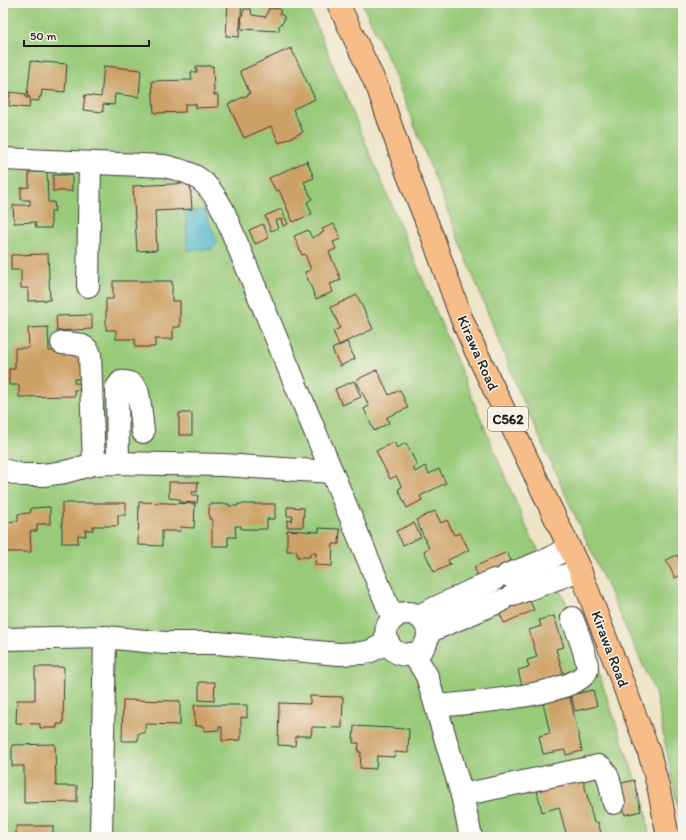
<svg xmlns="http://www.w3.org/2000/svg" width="686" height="840" font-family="Itim,sans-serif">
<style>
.green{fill:#98ca79;stroke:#5a734a}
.water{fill:#4db6cb;stroke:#346974}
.building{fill:#cda166}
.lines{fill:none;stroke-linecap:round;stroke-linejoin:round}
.minor-casing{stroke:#3c3a36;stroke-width:24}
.major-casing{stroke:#3c3a36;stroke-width:24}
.minor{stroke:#fff;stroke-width:22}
.major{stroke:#f7bd88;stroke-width:22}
.labels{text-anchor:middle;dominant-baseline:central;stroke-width:3;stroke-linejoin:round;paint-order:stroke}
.shield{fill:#f7f3e8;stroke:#5e5c59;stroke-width:1}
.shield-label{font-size:14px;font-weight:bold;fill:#1c1c1c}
.street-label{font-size:15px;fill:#1c1c1c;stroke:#f7f3e8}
</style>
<rect width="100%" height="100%" fill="#f7f3e8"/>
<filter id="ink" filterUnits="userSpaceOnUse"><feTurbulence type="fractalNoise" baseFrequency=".025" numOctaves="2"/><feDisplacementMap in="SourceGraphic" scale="8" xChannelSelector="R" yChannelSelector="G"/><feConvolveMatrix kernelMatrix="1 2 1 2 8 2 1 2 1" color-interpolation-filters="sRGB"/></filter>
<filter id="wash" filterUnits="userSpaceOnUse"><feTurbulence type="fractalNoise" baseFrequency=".012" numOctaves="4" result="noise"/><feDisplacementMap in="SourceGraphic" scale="16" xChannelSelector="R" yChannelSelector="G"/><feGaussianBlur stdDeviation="0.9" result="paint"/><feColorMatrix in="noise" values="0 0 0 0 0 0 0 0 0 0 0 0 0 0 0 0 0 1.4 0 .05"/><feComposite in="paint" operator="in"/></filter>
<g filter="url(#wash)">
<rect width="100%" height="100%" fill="#eee4c7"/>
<g class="green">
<polygon points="3,3 307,3 527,529 588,643 646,810 649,837 3,837"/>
<polygon points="362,3 683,3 683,834 655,692 518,390 389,61"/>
</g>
<polygon class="water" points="204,210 218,243 212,249 187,250 186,212"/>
<g id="blocks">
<g class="building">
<polygon points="228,3 242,3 239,37 226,36"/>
<polygon points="269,8 280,9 280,14 284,16 284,21 279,26 279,31 241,29 242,21 241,21 244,9 251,9 252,15 266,17"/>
<polygon points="291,48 315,99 293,109 303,132 279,143 271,126 244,138 228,104 250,94 240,71"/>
<polygon points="31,61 67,64 65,92 42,90 41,97 39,97 39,101 30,100 29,108 9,106 10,92 26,94 26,98 30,98 30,97 27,96"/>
<polygon points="104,66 141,70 139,97 115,94 114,105 103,104 103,112 83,110 85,95 101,97"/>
<polygon points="196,66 213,66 214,95 218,95 218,107 196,108 196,104 185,104 185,112 154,113 152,81 192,80 191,72 197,72"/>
<polygon points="307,161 314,178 304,182 312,199 307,202 312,214 293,222 279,190 276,191 269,178"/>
<polygon points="29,172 47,172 48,202 54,202 55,211 51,211 51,228 36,228 35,222 14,223 13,205 30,205 30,200 21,200 21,188 29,187"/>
<rect x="53" y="175" width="19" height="16"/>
<polygon points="190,183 192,209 155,211 157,250 137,251 133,186"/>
<polygon points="281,209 288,224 283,226 281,219 275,221 278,228 271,231 265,216"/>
<polygon points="263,224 269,238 255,244 249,230"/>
<polygon points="334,224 341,239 333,242 336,249 329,252 341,280 330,284 333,292 316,299 305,272 311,270 305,254 302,255 294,236 308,230 312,238 324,232 322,229"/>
<polygon points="48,254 50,300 28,301 28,288 21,288 21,270 11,270 11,255"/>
<polygon points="113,281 172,281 172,301 180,301 180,327 173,327 173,339 155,339 155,347 135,347 135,339 116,339 116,330 106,330 106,299 113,299"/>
<polygon points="357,295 373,329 339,345 333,331 340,328 331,307"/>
<polygon points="92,315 92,329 57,331 56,316"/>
<polygon points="48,327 49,351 86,350 87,379 74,379 74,383 87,383 87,390 74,390 75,396 19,397 19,385 9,385 9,369 15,369 15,348 29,348 28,328"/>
<polygon points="347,342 355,359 340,366 332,349"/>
<polygon points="377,370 389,395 400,390 408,408 387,417 389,423 374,431 364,409 369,406 356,380"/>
<polygon points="354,381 361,397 342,405 335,389"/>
<rect x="179" y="413" width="13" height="22"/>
<polygon points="394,442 397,448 406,443 417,465 413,467 415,472 425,466 429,474 439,469 446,483 420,496 422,500 407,508 398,489 402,487 396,476 390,479 376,451"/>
<polygon points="169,482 198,482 197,492 192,492 192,495 198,495 197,503 180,502 180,499 169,498"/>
<polygon points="139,502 195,504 194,528 181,527 180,531 162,531 162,546 138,545"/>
<polygon points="62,503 126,503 126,515 118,515 118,526 93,526 93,530 85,530 86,536 78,535 78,543 62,543"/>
<polygon points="209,504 229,504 229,506 238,506 238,504 275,504 275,519 267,519 267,529 241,529 241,526 235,526 236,537 228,537 228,546 212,546 212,519 209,519"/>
<polygon points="50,507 50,524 37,524 37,531 30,531 31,552 3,552 3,522 18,521 18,514 30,513 31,508"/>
<polygon points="287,507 304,508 303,527 287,527 287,520 292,521 293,516 287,516"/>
<polygon points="435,511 441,523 447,520 454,535 460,533 469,550 448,560 450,565 434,572 424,551 429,548 416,520"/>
<polygon points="414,523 421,537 403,545 396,531"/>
<polygon points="319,528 340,529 339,544 333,544 332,566 315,565 316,553 310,553 310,557 297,557 297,551 287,551 287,530 319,532"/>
<polygon points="507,552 534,610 504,623 499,612 479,579 474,567"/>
<polygon points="677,555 683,567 683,574 675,578 666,560"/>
<polygon points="554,616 564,647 556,649 565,679 550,684 548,679 522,686 518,670 529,667 527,660 537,657 529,630 541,626 539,620"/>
<polygon points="35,667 64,667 63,724 57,724 57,728 40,728 40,724 16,723 17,700 35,700"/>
<polygon points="199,682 215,682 214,701 199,700"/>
<polygon points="593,690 597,706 575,711 571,695"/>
<polygon points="310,696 343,697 342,728 312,727 311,736 296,736 295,746 278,745 279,703 310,704"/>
<polygon points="570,697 582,751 566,755 565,750 543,754 539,736 550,733 543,703"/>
<polygon points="123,700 180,701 180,725 145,724 145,733 138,733 138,741 122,741"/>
<polygon points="194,705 247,705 247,718 241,717 241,740 222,741 222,727 219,727 219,730 204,731 204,726 195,726"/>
<polygon points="354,726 409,729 408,753 395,752 394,757 377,756 376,769 360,768 361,752 358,752 359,743 353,743"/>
<polygon points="55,744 56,786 77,786 77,802 24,803 24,766 12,766 12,745"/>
<polygon points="583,779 594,823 598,822 602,837 583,837 582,834 567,837 559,807 542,812 537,791"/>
<polygon points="634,780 641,811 625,815 618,784"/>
<rect x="16" y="826" width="37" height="11"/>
</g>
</g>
</g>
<g filter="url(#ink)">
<use href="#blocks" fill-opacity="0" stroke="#3c3a36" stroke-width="1"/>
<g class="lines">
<g class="minor-casing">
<g id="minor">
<path d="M3 159 164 166C197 173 207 180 223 210L393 619"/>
<polyline points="88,286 90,163"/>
<path d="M62 343C74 344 87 343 90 355L94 464"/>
<path d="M118 463 117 387 121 382C128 381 134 384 137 390 140 398 142 423 143 432"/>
<polyline points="3,470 22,475 43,475 65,472 94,464 112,463 223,465 332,472"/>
<polyline points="507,575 551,558 568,547"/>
<polyline points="513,595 580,570"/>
<circle cx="407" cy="634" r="21"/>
<polyline points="418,616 494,580"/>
<polyline points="428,632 501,601"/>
<polyline points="3,639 105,637 165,643 217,643 339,654 363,653 371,651 388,642"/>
<polyline points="410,654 418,661 427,676 462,795 471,837"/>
<path d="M436 706C461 704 581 695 587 670 589 661 576 628 572 618"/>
<path d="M462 795 598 766C610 769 611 792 614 803"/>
<polyline points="101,837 105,637"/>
</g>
</g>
<g class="major-casing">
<polyline id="major" points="338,3 379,91 406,170 433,238 461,317 474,347 580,570 649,752 659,790 668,837"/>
</g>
<use href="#minor" class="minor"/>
<use href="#major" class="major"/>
</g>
</g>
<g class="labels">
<rect class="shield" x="488" y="407" width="40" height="24" rx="3"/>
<g class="shield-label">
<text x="508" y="419">C562</text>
</g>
<g class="street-label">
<text transform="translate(478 353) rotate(66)">Kirawa Road</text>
<text transform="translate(610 649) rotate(69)">Kirawa Road</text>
</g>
</g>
<rect width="686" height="840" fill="none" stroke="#f7f3e8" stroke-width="16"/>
<path d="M24 40v6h125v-6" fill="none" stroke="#1c1c1c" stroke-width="2"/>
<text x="30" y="40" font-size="12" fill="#1c1c1c" stroke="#f7f3e8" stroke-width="3" paint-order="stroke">50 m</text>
</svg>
